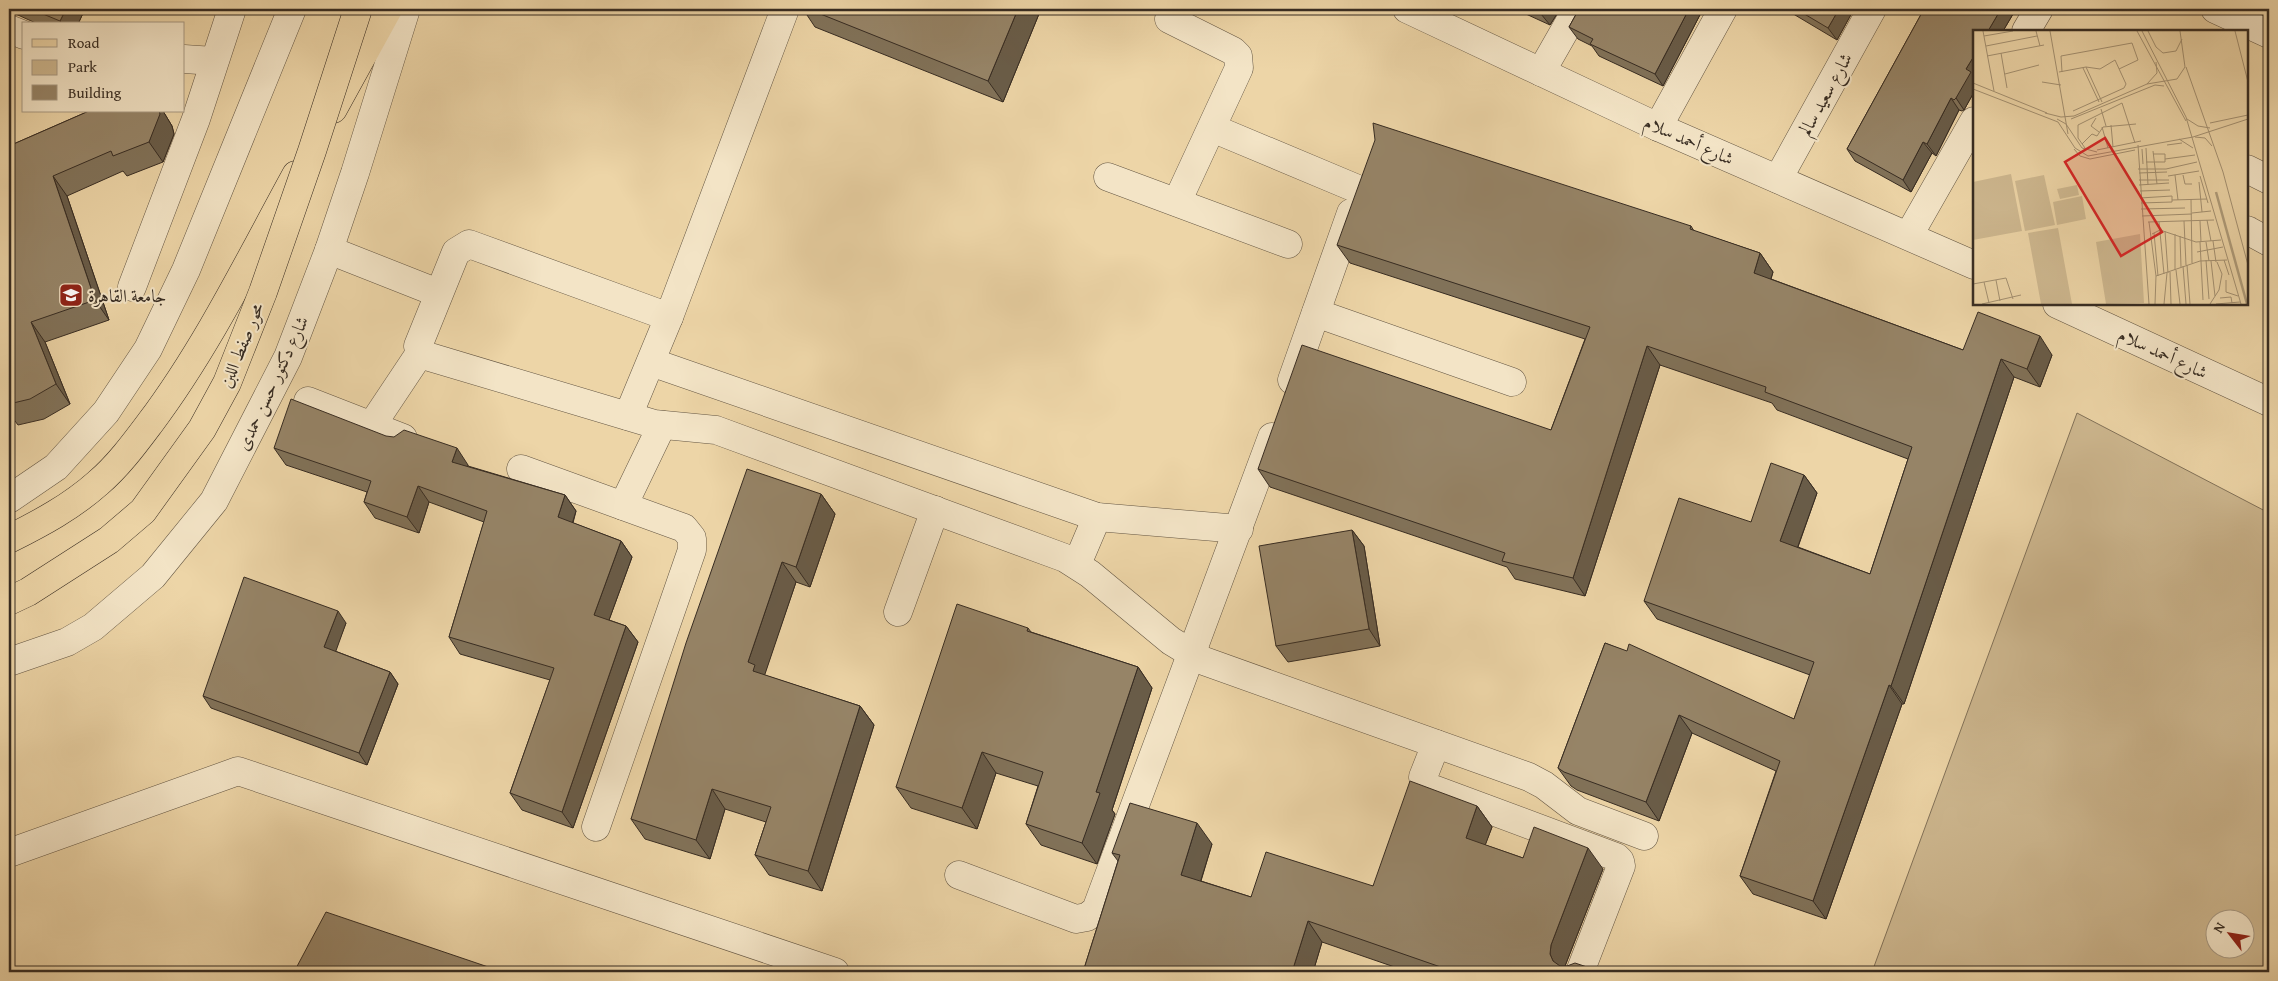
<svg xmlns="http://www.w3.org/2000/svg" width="2278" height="981" font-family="'Gentium Book Plus',Amiri,serif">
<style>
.green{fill:#ceb890;stroke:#827259;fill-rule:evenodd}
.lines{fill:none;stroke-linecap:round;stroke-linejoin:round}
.minor-casing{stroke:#645643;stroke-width:29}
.major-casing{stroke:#372c22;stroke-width:29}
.minor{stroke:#f3e4c6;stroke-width:28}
.major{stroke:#edd5a7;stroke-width:28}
.major-bridge-casing{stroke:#372c22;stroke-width:29;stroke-linecap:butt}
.major-bridge{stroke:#edd5a7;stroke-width:28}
.wall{fill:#817259;stroke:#372c22}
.shaded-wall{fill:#695c48;stroke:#372c22}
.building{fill:#968467;stroke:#372c22}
.labels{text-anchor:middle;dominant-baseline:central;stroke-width:4;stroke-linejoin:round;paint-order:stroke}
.street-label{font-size:18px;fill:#372c22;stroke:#f3e4c6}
.poi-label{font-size:18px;fill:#372c22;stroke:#f3e4c6;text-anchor:start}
.inset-river{fill:none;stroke:#af9c7a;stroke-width:2.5}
.inset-road{fill:none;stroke:#a49172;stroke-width:1}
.view{fill:#d62828;fill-opacity:0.15;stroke:#d62828;stroke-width:2.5}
.inset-edge{fill:none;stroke:#372c22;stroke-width:2.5}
</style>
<rect width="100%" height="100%" fill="#edd5a7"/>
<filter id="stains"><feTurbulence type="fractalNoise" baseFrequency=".004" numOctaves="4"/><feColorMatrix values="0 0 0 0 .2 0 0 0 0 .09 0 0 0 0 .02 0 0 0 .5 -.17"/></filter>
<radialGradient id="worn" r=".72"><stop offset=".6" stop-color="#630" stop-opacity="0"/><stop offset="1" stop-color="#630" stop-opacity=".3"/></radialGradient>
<path class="green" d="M2077 413 2269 513V972H1872ZM2216 918H2246V948H2216Z"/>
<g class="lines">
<g class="minor-casing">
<g id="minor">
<polyline points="1407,9 1658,127 1974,265"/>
<polyline points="2215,9 2269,34"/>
<polyline points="1169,19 1233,51 1238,56 1239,68 1177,202"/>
<polyline points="9,29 24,35"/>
<polyline points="2026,31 2039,9"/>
<polyline points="184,59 214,61"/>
<polyline points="1541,72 1577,9"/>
<polyline points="1658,127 1723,9"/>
<polyline points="1212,128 1360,190"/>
<polyline points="2247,169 2269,180"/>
<polyline points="1108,177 1288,244"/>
<polyline points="1778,179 1872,9"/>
<polyline points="2247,230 2269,242"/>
<polyline points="1909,235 1974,121"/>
<polyline points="329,250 438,293"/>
<polyline points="132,287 196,119 232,9"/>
<polyline points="2057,304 2269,402"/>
<polyline points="1316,313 1512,382"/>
<polyline points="669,317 469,244 456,252 418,346 420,353 423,355 654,424 716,430 1065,558 1090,574 1171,641 1204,661 1529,777 1544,785 1578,811 1644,836"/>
<polyline points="651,362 1097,517 1239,529"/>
<polyline points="1292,380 1351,213"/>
<polyline points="308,401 403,438"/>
<polyline points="628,416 669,317 785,9"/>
<polyline points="372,425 420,353"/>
<polyline points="521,469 684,528 692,538 692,550 596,827"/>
<polyline points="9,499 56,467 106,412 148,349 186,270 292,9"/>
<polyline points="623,506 662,425"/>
<polyline points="1077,564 1097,517"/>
<polyline points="898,612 935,510"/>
<polyline points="9,662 67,642 93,627 153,576 214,501 288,357 329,250 355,173 406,9"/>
<polyline points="1436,744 1423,777 1424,782 1428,787 1616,857 1620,861 1621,866 1580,972"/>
<polyline points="9,853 238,771 835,972"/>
<polyline points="959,875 1076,919 1087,917 1096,910 1272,437"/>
</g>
</g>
<g class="major-casing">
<g id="major">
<polyline points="333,109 388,9"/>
<path d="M9 539C41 523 71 507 98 483 118 466 135 443 150 423 207 347 250 259 296 175"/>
</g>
</g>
<use href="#minor" class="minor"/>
<use href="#major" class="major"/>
<g class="major-bridge-casing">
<polyline id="major-bridge" points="9,601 28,592 109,540 143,511 202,429 227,383 263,292 312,151 358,9"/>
</g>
<use href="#major-bridge" class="major-bridge"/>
</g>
<g class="wall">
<polygon points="9,9 85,9 78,24 38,24 9,11"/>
<polygon points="803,9 1041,9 1003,102 815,27"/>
<polygon points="1515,9 1560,9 1550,25"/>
<polygon points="1579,9 1706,9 1705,10 1703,9 1663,86 1599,56 1592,46 1578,39 1569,27"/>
<polygon points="1787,9 1854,9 1837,40 1790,12"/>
<polygon points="1924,9 2016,9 2003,31 1974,31 1974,92 1964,110 1962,111 1959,110 1936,156 1932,153 1911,192 1855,161 1847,149"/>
<polygon points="89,111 163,111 172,126 174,134 163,162 127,176 123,171 67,196 109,320 45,342 70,404 44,419 18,425 9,413 9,146"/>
<polygon points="1691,226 1694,231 1760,253 1773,272 1771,279 1963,350 2052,355 2040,387 2014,377 1904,704 1902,704 1826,919 1753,894 1740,876 1776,771 1692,733 1659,821 1577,790 1571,786 1558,768 1605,643 1794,719 1810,675 1657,619 1644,601 1751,522 1804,475 1817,493 1798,547 1870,574 1908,459 1777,410 1772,403 1660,365 1585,596 1515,579 1507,567 1270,487 1258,469 1551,430 1585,339 1350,263 1337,245"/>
<polygon points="274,448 468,465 468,466 565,495 576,511 573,523 621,541 632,557 609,620 626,626 638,642 573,828 522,810 510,793 550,680 460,654 449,637 484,522 429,502 419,533 375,518 364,502 367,492 286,465"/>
<polygon points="821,494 835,514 810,587 796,582 764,675 860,706 874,725 822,891 769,875 755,855 766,822 725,809 710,859 645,839 631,819"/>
<polygon points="1352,530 1364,546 1380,646 1288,662 1276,646"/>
<polygon points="346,623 335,651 390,672 398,684 367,765 211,708 203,696"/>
<polygon points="1028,628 1031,632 1138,667 1152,688 1112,810 1115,814 1097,864 1041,845 1026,824 1038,786 996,773 977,829 911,808 896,787"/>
<polygon points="1477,806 1492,827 1485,845 1523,858 1603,869 1565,966 1602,972 1409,972 1322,942 1313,972 1083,972 1118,861 1112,853 1212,844 1201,881 1251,897 1373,886"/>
</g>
<g class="shaded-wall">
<polygon points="66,9 85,9 78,24 62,24 60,21"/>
<polygon points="1018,9 1041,9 1003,102 988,81"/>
<polygon points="1544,9 1560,9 1550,25 1541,14"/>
<polygon points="1689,9 1703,9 1663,86 1655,74"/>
<polygon points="1839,9 1854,9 1837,40 1828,28"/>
<polygon points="2001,9 2016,9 2003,31 1988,31"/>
<polygon points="1974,56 1974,92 1964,110 1956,98 1966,69"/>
<polygon points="1951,98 1959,110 1936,156 1927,144"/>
<polygon points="159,111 163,111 172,126 174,134 163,162 149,142"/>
<polygon points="1923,142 1932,153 1911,192 1903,180"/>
<polygon points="53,176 67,196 109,320 95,300"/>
<polygon points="1760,253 1773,272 1767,291 1754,273"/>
<polygon points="31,322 45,342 70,404 56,384"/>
<polygon points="2040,336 2052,355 2040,387 2027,369"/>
<polygon points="1647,346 1660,365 1585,596 1573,578"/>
<polygon points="2001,359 2014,377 1904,704 1891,686"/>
<polygon points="457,448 468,465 464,478 452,462"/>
<polygon points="1804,475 1817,493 1793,560 1780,541"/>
<polygon points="418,486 429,502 419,533 407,517"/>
<polygon points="821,494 835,514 810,587 796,567"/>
<polygon points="565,495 576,511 569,534 558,517"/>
<polygon points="1352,530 1364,546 1380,646 1369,629"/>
<polygon points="621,541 632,557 605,631 594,615"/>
<polygon points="782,562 796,582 764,677 753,671 748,662"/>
<polygon points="338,611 346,623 333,659 324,647"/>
<polygon points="626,626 638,642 573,828 562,812"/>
<polygon points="1138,667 1152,688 1112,810 1115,814 1097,864 1082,843 1096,792"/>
<polygon points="390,672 398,684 367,765 359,753"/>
<polygon points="1889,685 1902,704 1826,919 1813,901"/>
<polygon points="860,706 874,725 822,891 808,871"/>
<polygon points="1679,715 1692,733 1659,821 1646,802"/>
<polygon points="982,752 996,773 977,829 962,808"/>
<polygon points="712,789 725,809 710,859 696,840"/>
<polygon points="1477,806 1492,827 1480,859 1466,838"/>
<polygon points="1197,823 1212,844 1196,896 1181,875"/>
<polygon points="1588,848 1603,869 1565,966 1565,972 1553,961 1550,954 1551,945"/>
<polygon points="1308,921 1322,942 1313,972 1292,972"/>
</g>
<g class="building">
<polygon points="31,9 66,9 60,21"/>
<polygon points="808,9 1018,9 988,81"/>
<polygon points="1531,9 1544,9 1541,14"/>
<polygon points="1579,9 1689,9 1655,74 1590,44 1593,39 1569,27"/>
<polygon points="1796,9 1839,9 1828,28"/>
<polygon points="1924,9 2001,9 1988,31 1974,31 1974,56 1966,69 1971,72 1956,98 1954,100 1951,98 1927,144 1923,142 1903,180 1847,149"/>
<polygon points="89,111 159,111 160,114 149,142 113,156 111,151 53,176 95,300 31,322 56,384 30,399 9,404 9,146"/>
<polygon points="1373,123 1691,226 1690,229 1760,253 1754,273 1963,350 1978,312 2040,336 2027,369 2001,359 1891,686 1889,685 1813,901 1740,876 1780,761 1679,715 1646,802 1564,772 1558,768 1605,643 1627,651 1629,644 1794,719 1814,662 1644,601 1679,498 1751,522 1771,463 1804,475 1780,541 1870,574 1912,447 1765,392 1766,387 1647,346 1573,578 1502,561 1505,553 1258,469 1302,345 1551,430 1590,327 1337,245 1375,140"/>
<polygon points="291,399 386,436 394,437 404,430 457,448 452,462 565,495 558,517 621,541 594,615 626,626 562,812 510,793 554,668 449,637 487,511 418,486 407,517 364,502 371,481 274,448"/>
<polygon points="747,469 821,494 796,567 782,562 748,662 755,665 753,671 860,706 808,871 755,855 771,807 712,789 696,840 631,819 686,643"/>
<polygon points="1352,530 1369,629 1276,646 1259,546"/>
<polygon points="244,577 338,611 324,647 390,672 359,753 203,696"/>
<polygon points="957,604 1028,628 1027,631 1138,667 1096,792 1100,793 1082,843 1026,824 1043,772 982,752 962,808 896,787"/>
<polygon points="1410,781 1477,806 1466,838 1523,858 1534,827 1588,848 1551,945 1550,954 1553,961 1560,966 1567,966 1575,963 1602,972 1455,972 1308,921 1292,972 1083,972 1120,855 1112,853 1130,803 1197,823 1181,875 1251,897 1266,852 1373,886"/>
<polygon points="326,912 503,972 294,972"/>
</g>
<defs>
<g id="university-square" transform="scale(1.25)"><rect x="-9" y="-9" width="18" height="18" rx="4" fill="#8f2418" stroke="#f3e4c6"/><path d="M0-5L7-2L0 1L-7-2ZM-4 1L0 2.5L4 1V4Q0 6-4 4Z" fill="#fff"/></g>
</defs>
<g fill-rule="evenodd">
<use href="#university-square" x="71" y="295"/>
</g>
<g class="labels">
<g class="street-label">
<text transform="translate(1825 94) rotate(-61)">شارع سعيد سالم</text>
<text transform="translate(1689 140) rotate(24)">شارع أحمد سلام</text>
<text transform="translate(241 345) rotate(-68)">محور صفط اللبن</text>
<text transform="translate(2163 353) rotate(25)">شارع أحمد سلام</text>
<text transform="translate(272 383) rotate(-65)">شارع دكتور حسن حمدى</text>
</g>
<g class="poi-label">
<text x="88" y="295">جامعة القاهرة</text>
</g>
</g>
<g transform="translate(1973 30)">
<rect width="275" height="275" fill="#edd5a7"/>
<path d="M38 144 49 201 0 210V152ZM71 145 82 195 52 201 42 151ZM104 155 106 165 87 169 84 159ZM109 166 113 189 84 195 80 172ZM85 198 99 274H68L55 203ZM167 204 171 273 133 274 123 212Z" fill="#ceb890"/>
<path class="inset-river" d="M243 162 274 274"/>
<path class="inset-road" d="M10 1 21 61M63 1 67 16M77 1 95 104M164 1 213 91M169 1 213 87 268 274M175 1 183 17 190 23 203 21 209 9M262 1 275 52M11 6 40 1M13 16 64 6M28 23 34 58M14 26 71 15M113 37 129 72M213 37 250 142 275 235M110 38 126 72M86 42 113 37 127 39 142 30 153 54 151 58 100 81M89 42 88 26 159 13 165 30 146 39M32 44 66 35M69 52 88 55M0 53 74 83M174 54 184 43 183 32M0 59 85 92 102 118 115 126 220 107 275 89M128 79 133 96M72 83 88 87 101 86 174 54 204 49 212 37 207 1M123 88 118 96 126 102M84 89 93 94 109 118 124 122M98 89 182 55 191 56M214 89 225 96 237 98M237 93 275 85M138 95 140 117M129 97 135 118M222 107 232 108 239 116M206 109 220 118M109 114 119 104 124 106 130 97 163 94M165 115 176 274M194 115 209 113M112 118 105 108V95L149 73 162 113M173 118 175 155M101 119 107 126 117 129 162 120M169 119 170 134M124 120 168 111M180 121 184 154M180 124H192V129M173 132H192V129L222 125M165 139H193L224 132M166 143 194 142M202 145 205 170M210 145 212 154H219M195 146 226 141M227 146 235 173M166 150H196M226 152 229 182M166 155 196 153M167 161 197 160M167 168 199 166V172L168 173M218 169 219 233M199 170 234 169M168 179 212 178M219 183 238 181M169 186 219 184M234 190 238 211M211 191 213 235M227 191 228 212M175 192 241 190M176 192 183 246 182 274M186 192 191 244M192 201 195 243M181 203 185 246M179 204 187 200 223 212 248 210M202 204V240M207 206 208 237M240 211 243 232M227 212 230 270M233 212 236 231M224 222 250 217M233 230 236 269M251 230 256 245M238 231 242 266M214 235 217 274M210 236 213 274M203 240 207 274M197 242 198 274M183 246 227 231 254 230M23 250 27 271M253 250V262L265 266M11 252 16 273M0 254 33 248 40 269M247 268 258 267 259 273M9 274 48 265M191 274 194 243M237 274 246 260 249 244 244 232M243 274 267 272"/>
<path class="view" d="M132 108 189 202 148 226 92 132Z"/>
<rect width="275" height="275" class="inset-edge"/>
</g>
<rect width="2278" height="981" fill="none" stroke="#edd5a7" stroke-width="30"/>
<rect x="10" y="10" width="2258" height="961" fill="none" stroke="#372c22" stroke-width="2.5"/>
<rect x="15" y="15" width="2248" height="951" fill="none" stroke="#372c22"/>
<rect x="22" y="22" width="162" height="90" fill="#f3e4c6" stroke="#a89a84"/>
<rect x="32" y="39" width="25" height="8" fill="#edd5a7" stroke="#a89a84"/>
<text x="68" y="48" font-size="15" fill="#372c22">Road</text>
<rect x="32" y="60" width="25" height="15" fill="#ceb890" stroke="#a89a84"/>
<text x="68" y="72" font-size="15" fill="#372c22">Park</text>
<rect x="32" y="85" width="25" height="15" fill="#968467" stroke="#a89a84"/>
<text x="68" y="98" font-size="15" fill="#372c22">Building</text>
<g transform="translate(2230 934) rotate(301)"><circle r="24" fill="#f3e4c6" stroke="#a89a84"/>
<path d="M0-4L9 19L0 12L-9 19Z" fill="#8f2418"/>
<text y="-8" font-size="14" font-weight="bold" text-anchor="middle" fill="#372c22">N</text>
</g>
<rect width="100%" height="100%" filter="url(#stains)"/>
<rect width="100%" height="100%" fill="url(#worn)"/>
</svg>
